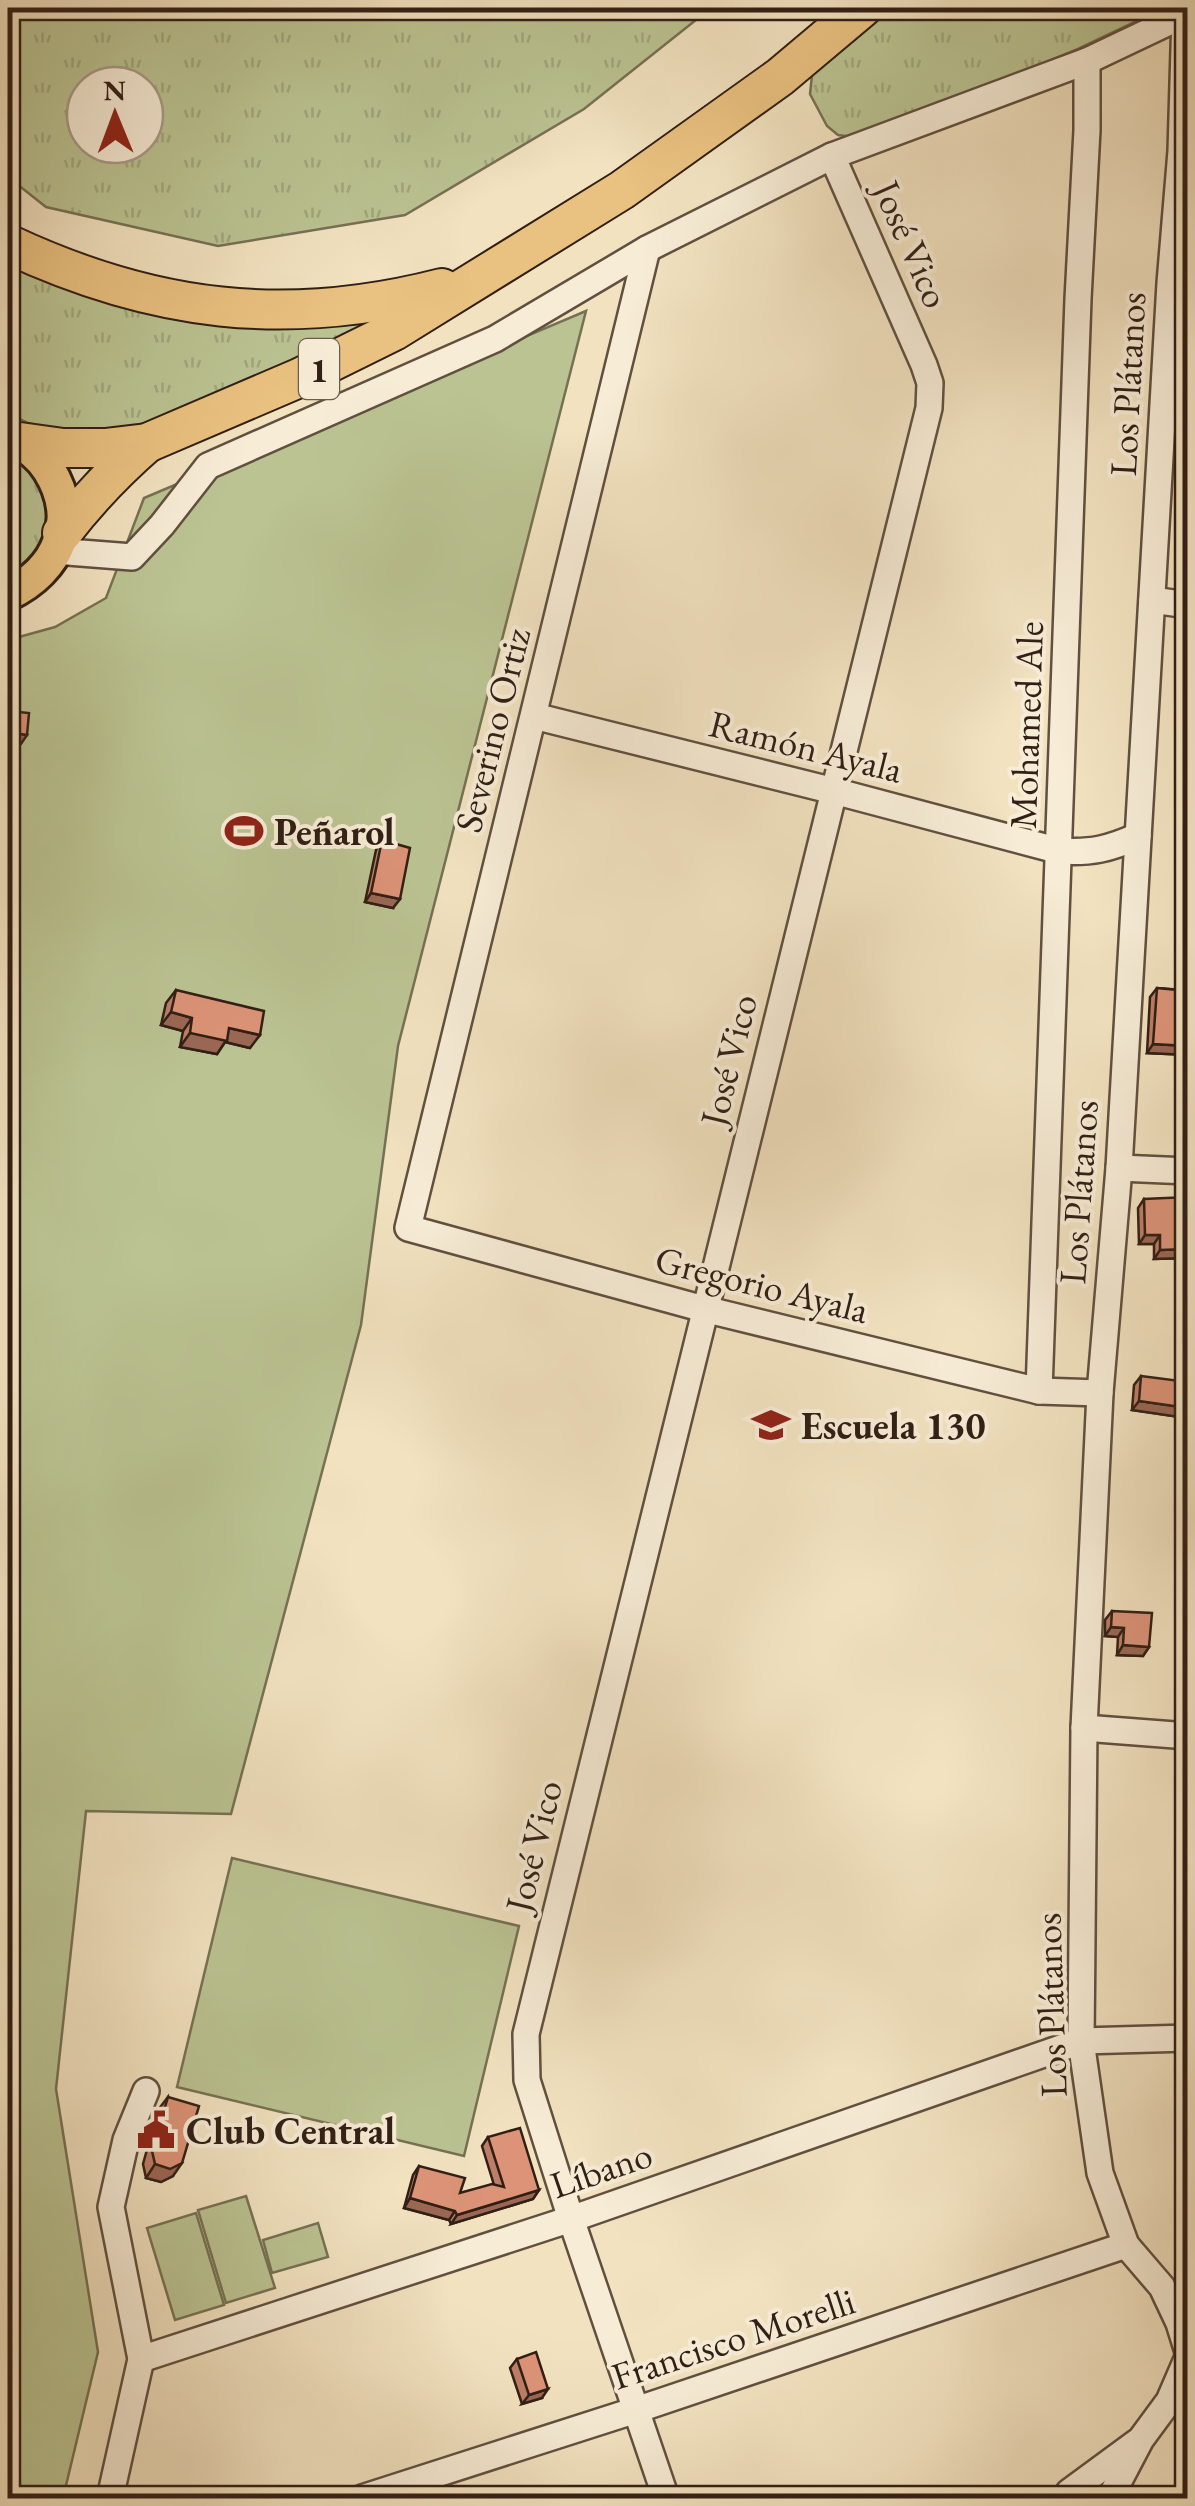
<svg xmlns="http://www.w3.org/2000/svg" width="1195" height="2506" font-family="'EB Garamond',serif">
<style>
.grass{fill:url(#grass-tufts);stroke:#767154;stroke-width:2.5;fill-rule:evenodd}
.park{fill:#bbc392;stroke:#767154;stroke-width:2.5}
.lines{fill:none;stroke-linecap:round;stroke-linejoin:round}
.minor-casing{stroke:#615040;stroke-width:30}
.major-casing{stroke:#311f15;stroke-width:38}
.highway-casing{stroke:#311f15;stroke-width:42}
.minor{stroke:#f7ecd6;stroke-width:25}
.major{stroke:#e9c180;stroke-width:32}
.highway{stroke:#e9c180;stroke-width:38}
.wall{fill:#bd7e67;stroke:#311f15;stroke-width:2.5}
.shaded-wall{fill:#9a6754;stroke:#311f15;stroke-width:2.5}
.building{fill:#dc9378;stroke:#311f15;stroke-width:2.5}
.labels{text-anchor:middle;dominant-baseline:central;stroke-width:8;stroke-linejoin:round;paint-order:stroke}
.shield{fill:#f7ecd6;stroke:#6c5c4f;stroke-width:2.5}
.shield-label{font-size:35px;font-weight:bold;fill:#311f15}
.street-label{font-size:38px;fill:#311f15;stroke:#f7ecd6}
.poi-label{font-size:38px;font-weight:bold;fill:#311f15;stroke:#f7ecd6;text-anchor:start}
</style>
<defs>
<pattern id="grass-tufts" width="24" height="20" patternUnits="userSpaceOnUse" patternTransform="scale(2.5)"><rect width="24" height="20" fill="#bbc392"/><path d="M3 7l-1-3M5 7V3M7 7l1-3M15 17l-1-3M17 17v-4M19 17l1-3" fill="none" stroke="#a1a77d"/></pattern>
</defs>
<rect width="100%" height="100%" fill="#f2e2c0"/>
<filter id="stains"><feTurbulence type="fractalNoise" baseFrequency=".002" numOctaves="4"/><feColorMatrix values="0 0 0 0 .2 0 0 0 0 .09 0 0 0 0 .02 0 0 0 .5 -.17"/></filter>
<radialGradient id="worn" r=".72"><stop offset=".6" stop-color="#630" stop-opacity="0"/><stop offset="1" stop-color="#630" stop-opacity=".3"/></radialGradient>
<g class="grass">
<path d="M8 8H711L584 109 405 215 218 246 46 207 8 177ZM85 85H145V145H85Z"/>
<polygon points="893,8 1164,8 1078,49 862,138 838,135 827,126 810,94 812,75"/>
<path d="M8 263C85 296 166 324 251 327 286 328 322 326 358 324L362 326 311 355 159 421 131 428 67 433 28 423 8 413Z"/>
<polygon points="8,448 31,463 52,503 46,548 8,582"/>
</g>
<g class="park">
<polygon points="586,311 398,1046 361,1325 231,1814 86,1811 56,2089 98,2352 63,2498 8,2498 8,640 55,627 106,598 144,498"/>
<polygon points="232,1858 519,1926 464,2156 177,2087"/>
<polygon points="246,2196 275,2288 226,2303 198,2210"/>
<polygon points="196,2213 224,2305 175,2320 147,2228"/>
<polygon points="318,2223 328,2257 272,2273 263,2240"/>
</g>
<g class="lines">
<g class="minor-casing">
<g id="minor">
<polyline points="1188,15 1185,15 1181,151 1170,283 1119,1168 1100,1393 1084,1728 1081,2041 1100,2173 1126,2245 1162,2287 1179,2323 1188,2352"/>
<polyline points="647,249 408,1228 704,1309 1039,1391 1100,1393"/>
<polyline points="55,551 132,557 162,525 208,466 495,339 647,249 832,156 1087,61 1188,13"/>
<polyline points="1152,600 1188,605"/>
<path d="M534 716 834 791 1060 851C1092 853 1109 849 1138 836"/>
<polyline points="1119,1168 1188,1171"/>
<polyline points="1039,1391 1078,299 1087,130 1087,61"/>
<polyline points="1084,1728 1188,1736"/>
<polyline points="141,2359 571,2219 1081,2041 1188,2038"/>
<polyline points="1069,2492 1137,2442"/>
<polyline points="110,2498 141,2359 111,2207 126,2140 146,2091"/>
<polyline points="362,2498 636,2410 1126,2245"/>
<polyline points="666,2498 571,2219 527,2080 526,2034 929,408 930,383 924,365 832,156"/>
<polyline points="1110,2498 1141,2439 1169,2401 1188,2357"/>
</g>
</g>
<g class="major-casing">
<path id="major" d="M8 594C59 570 80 520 49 470 41 457 27 445 13 440"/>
</g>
<g class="highway-casing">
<g id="highway">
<path d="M8 244C153 312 286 328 442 288"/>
<polyline points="20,442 63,448 105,448 147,443 299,378 394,331 622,190 780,77 862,8"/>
<path d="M62 533C88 499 115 471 147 443"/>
</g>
</g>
<use href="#minor" class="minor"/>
<use href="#major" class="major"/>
<use href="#highway" class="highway"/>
</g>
<g class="wall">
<polygon points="382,840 393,908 365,902 376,850"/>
<polygon points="1188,967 1188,1055 1147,1053 1150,997 1157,988 1183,990 1184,972"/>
<polygon points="176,990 250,1048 225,1042 217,1054 180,1047 183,1031 161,1025 166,1003"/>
<polygon points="1183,1092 1188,1122 1176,1121 1176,1101"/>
<polygon points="1144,1199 1188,1258 1154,1259 1154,1244 1139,1244 1138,1208"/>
<polygon points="1141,1376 1186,1418 1132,1410 1134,1385"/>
<polygon points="1112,1611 1149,1647 1143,1656 1117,1655 1118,1637 1105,1636 1105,1620"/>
<polygon points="1188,1689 1188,1715 1184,1715"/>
<polygon points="168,2097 173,2176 161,2182 146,2178 143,2164 158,2110"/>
<polygon points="488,2137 539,2190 533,2199 451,2224 449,2220 404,2208 413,2175 419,2166 460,2193 494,2185 482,2146"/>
<polygon points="517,2359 542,2398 522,2404 510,2368"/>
</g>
<g class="shaded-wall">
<polygon points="8,732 27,735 21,744 8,742"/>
<polygon points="371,893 400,899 393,908 365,902"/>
<polygon points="171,1012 192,1018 183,1031 161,1025"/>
<polygon points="229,1028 260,1035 250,1048 225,1042 217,1054 180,1047 190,1033"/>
<polygon points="1153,1044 1188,1046 1188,1055 1147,1053"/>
<polygon points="1182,1112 1188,1113 1188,1122 1176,1121"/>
<polygon points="1145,1235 1160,1235 1154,1244 1139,1244"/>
<polygon points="1188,1249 1188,1258 1154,1259 1160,1250"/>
<polygon points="1139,1401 1188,1408 1188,1416 1186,1418 1132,1410"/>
<polygon points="1111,1627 1124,1628 1118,1637 1105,1636"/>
<polygon points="1123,1645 1149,1647 1143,1656 1117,1655"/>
<polygon points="182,2163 173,2176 161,2182 146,2178 155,2164"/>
<polygon points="539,2190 533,2199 451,2224 457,2215"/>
<polygon points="410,2198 455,2211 449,2220 404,2208"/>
<polygon points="548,2389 542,2398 522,2404 529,2395"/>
</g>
<g class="building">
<polygon points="9,711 29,713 27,735 8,732"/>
<polygon points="382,840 410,848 400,899 371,893"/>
<polygon points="1157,988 1188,991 1188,1046 1153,1044"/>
<polygon points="176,990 264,1011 260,1035 229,1028 227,1041 190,1033 192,1018 171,1012"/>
<polygon points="1183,1092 1188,1092 1188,1113 1182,1112"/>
<polygon points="1188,1197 1188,1249 1160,1250 1160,1235 1145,1235 1144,1199"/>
<polygon points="1141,1376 1188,1382 1188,1408 1139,1401"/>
<polygon points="1112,1611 1152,1613 1149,1647 1123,1645 1124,1628 1111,1627"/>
<polygon points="168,2097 199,2106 182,2163 170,2169 155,2164 152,2151"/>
<polygon points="520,2128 539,2190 457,2215 455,2211 410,2198 419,2166 465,2178 460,2193 492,2184 504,2187 488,2137"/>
<polygon points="536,2352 548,2389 529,2395 517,2359"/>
</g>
<defs>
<g id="stadium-bare" transform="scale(3)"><path d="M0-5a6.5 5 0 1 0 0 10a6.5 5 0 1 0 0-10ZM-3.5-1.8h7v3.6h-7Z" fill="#8f2418" stroke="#f7ecd6" stroke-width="2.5" paint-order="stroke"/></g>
<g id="school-bare" transform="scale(3)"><path d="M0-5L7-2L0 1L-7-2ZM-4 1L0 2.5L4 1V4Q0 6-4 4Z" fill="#8f2418" stroke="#f7ecd6" stroke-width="2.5" paint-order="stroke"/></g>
<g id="civic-bare" transform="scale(3)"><path d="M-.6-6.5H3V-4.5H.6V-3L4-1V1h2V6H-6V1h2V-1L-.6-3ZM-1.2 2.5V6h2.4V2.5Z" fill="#8f2418" stroke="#f7ecd6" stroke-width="2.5" paint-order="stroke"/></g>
</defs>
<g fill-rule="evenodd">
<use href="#stadium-bare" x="244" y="831"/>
<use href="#school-bare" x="771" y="1425"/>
<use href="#civic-bare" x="156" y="2130"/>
</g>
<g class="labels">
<rect class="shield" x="299" y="339" width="40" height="60" rx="8"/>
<g class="shield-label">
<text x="319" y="369">1</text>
</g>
<g class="street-label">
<text transform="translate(912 244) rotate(66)">José Vico</text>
<text transform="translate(1127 384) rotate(-87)">Los Plátanos</text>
<text transform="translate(1026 725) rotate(-88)">Mohamed Ale</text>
<text transform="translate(492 730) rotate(-76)">Severino Ortiz</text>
<text transform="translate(806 746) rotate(14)">Ramón Ayala</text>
<text transform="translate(728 1060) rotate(-76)">José Vico</text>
<text transform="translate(1078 1192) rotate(-86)">Los Plátanos</text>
<text transform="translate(762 1284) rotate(14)">Gregorio Ayala</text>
<text transform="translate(533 1846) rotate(-76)">José Vico</text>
<text transform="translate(1050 2005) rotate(-92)">Los Plátanos</text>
<text transform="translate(601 2169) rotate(-19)">Líbano</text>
<text transform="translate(733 2338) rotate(-18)">Francisco Morelli</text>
</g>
<g class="poi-label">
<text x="274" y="831">Peñarol</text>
<text x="801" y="1425">Escuela 130</text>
<text x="186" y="2130">Club Central</text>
</g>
</g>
<rect width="1195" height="2506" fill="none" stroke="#f2e2c0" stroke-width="40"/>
<rect x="10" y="10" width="1175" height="2486" fill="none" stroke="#311f15" stroke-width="5"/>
<rect x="20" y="20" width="1155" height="2466" fill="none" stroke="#311f15" stroke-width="2.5"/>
<g transform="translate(115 115) rotate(359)"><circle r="48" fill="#f7ecd6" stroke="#a89a89" stroke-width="2.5"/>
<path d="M0-8L18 38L0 25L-18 38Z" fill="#8f2418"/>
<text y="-15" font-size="28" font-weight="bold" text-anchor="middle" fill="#311f15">N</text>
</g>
<rect width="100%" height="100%" filter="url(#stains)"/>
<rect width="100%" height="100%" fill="url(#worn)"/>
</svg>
